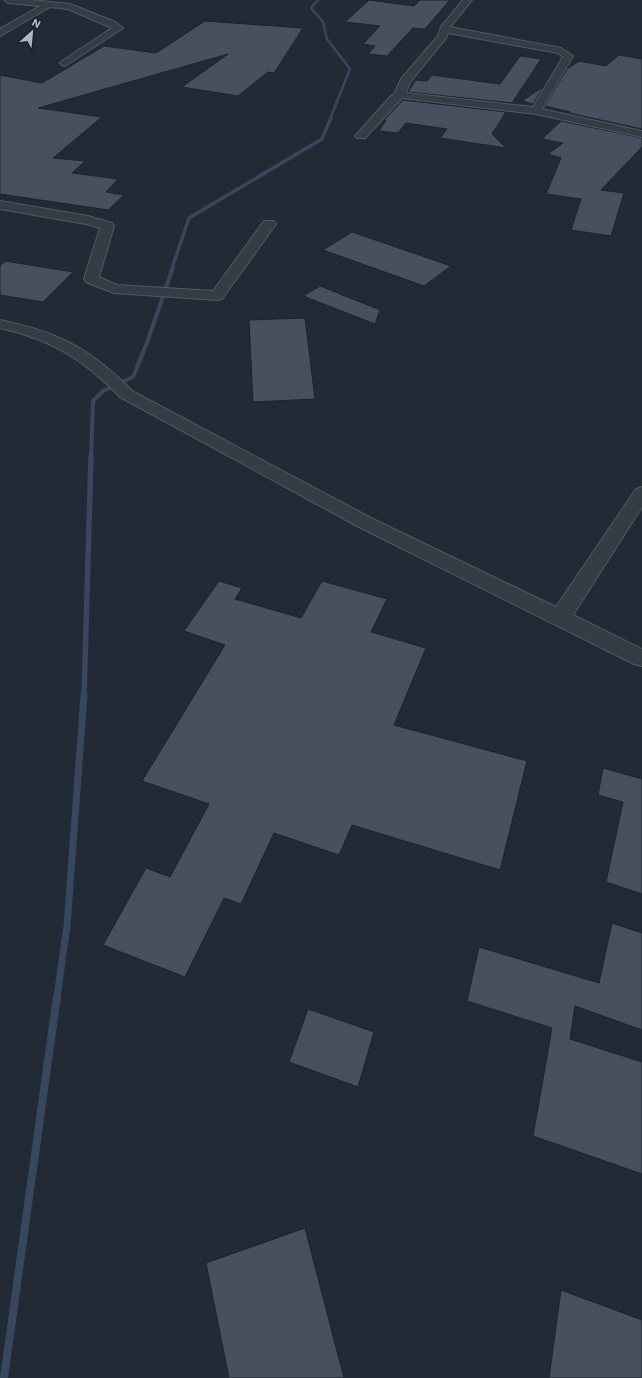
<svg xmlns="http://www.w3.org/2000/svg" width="642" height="1378" font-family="'Work Sans',sans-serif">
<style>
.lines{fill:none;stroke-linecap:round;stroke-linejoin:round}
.stream-far5{stroke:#38475e;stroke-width:2.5}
.stream-far4{stroke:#38475e;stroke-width:3.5}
.stream-far3{stroke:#38475e;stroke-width:4}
.stream-far2{stroke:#38475e;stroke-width:5.5}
.stream-far1{stroke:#38475e;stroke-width:7}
.stream{stroke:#38475e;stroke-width:8}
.building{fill:#47505e;stroke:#1c232d}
.street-casing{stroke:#525964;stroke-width:2}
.street{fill:#353c46;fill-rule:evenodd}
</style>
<rect width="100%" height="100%" fill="#222a36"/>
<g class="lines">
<polyline class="stream-far5" points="318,0 311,8 323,22 327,39 350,69 330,119"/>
<polyline class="stream-far4" points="172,268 189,218 322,139 331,118"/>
<polyline class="stream-far3" points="91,457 93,401 103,391 133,377 148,340 173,267"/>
<polyline class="stream-far2" points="84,696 91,456"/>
<polyline class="stream-far1" points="57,997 67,926 84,695"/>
<polyline class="stream" points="4,1378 57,996"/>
</g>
<g class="building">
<polygon points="369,0 414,6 420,0 450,0 425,29 413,28 387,56 368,54 375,46 363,44 380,26 345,22"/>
<polygon points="205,21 303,28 274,73 268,72 238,96 182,87 228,54 38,108 102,117 53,158 85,161 72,173 118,179 106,192 124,195 108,210 0,194 0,75 42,83 104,46 156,53"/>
<polygon points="619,55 642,59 642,129 569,113 570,112 545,106 567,69 579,61 606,66"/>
<polygon points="520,56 541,59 512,103 408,92 416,80 427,81 432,75 500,84"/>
<polygon points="544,86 533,104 522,101"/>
<polygon points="403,100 506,112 492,134 506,148 440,138 447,129 406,123 398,133 379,131 386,120 384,120"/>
<polygon points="561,121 642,138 642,147 601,190 624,193 611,236 571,230 581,199 546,194 561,158 548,154 563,143 542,139"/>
<polygon points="352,232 451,266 424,286 323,250"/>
<polygon points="5,261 73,272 43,302 0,295 0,266"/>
<polygon points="320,286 380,310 375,324 303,296"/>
<polygon points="305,318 315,399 253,402 249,320"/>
<polygon points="219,581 242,588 235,599 301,618 322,581 387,599 371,632 426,648 394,725 527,761 500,870 352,825 339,855 274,833 241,904 224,898 185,977 103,945 146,868 170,877 209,804 142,781 225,645 184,631"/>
<polygon points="603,768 642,779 642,894 606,882 623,802 598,795"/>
<polygon points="612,923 642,933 642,1030 575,1006 570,1039 642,1062 642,1174 533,1136 552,1028 467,1001 479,947 599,983"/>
<polygon points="308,1009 374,1032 358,1087 289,1062"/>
<polygon points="305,1228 344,1378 229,1378 206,1263"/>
<polygon points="561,1290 642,1320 642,1378 549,1378"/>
</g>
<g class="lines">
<g class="street-casing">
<g id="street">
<polygon points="4,0 31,0 70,4 115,22 123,28 65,66 62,65 60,63 62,61 112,28 68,9 50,7 0,36 0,29 40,6 8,3"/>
<path d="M463 0H472L450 27 561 48 573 56 542 109 642 131V137L536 114 402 98 365 138H357L355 136 357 134 391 96 395 93 401 79 438 36 441 27ZM448 33 558 53 563 57 533 107 406 93 410 82 446 38Z"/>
<polygon points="0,201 88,216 112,223 114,226 99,277 117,285 213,291 264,221 274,221 276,224 222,299 217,300 114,293 86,282 84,279 100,228 86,224 0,209"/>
<path d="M0 320C58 332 90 348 132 391L373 519 556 607 636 489 642 487V507L573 615 642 649V666L634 664 359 527 120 397C83 359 52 340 0 328Z"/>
</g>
</g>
<use href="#street" class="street"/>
</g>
<g transform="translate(32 32) rotate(27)" stroke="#1a212b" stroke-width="3" paint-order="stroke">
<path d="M0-3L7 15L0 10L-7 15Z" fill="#afb6c3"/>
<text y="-6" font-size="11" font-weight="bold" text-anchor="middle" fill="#afb6c3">N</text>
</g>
</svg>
